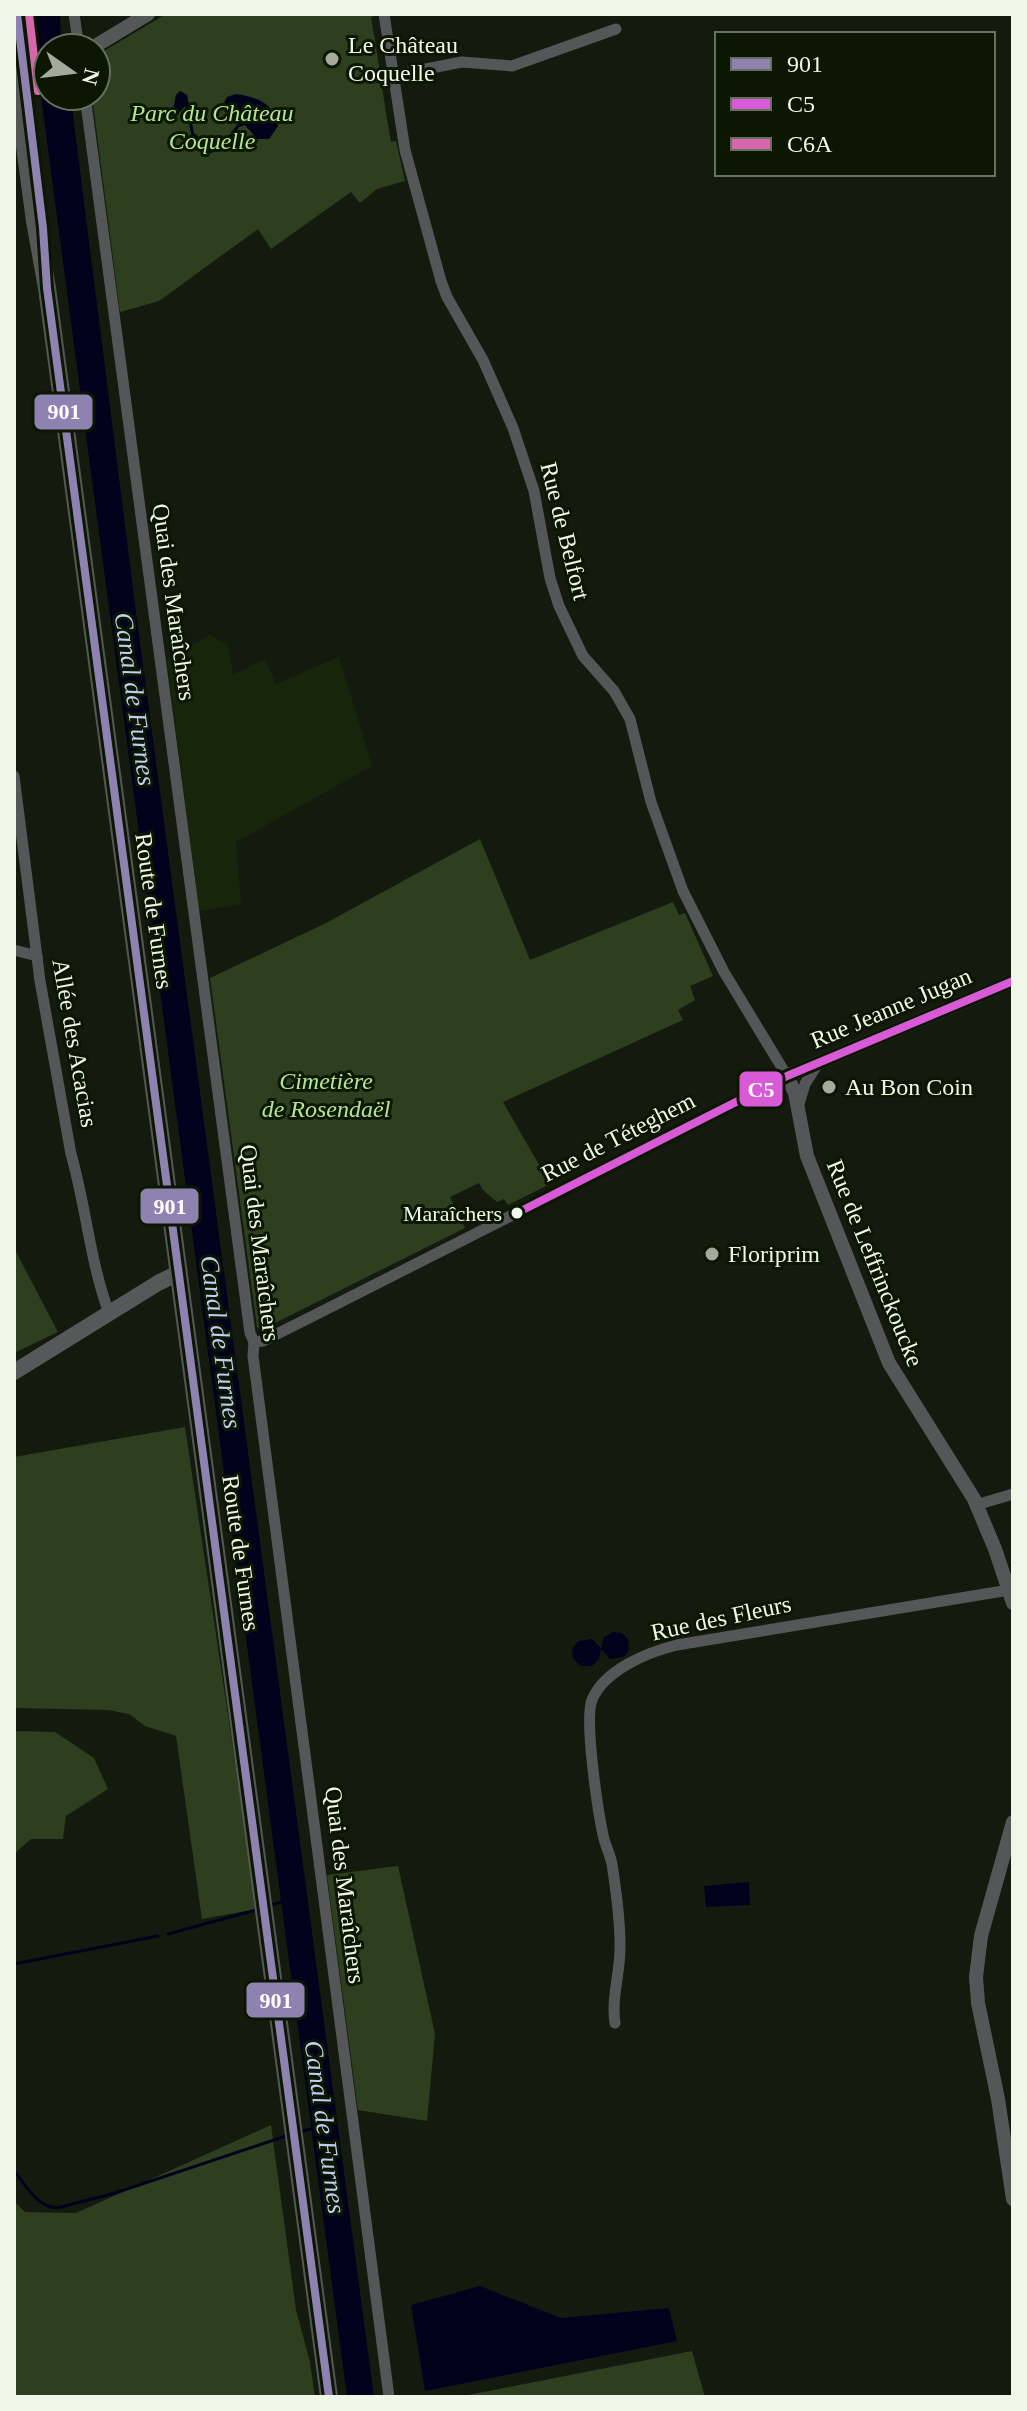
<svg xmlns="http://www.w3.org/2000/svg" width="1027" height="2411" font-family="Georgia,serif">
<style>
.built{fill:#17260b}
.green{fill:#2d3f1e}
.water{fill:#03021d}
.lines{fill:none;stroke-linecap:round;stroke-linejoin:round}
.stream{stroke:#03021d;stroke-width:3}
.minor{stroke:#555658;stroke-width:11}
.tertiary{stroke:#555658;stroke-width:14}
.secondary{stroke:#555959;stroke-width:16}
.primary{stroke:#545756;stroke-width:18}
.bus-1-casing{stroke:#0b1702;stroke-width:14}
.bus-2-casing{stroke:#0b1702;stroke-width:14}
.bus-3-casing{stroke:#0b1702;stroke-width:14}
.bus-1{stroke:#8e82b0;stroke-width:8}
.bus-2{stroke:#d95ad7;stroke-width:8}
.bus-3{stroke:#d767ab;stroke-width:8}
.poi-dot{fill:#a2ab9c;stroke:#0b1702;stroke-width:3}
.bus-dot{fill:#eff8e8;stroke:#0b1702;stroke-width:3}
.labels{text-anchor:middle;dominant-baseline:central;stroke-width:6;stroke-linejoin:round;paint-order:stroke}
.bus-label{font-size:22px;fill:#eff8e8;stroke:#0b1702;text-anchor:end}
.poi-label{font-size:24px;fill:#eff8e8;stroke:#0b1702;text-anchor:start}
.park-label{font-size:24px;font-style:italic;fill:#b6e690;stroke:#0b1702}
.street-label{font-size:24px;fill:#eff8e8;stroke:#0b1702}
.water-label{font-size:26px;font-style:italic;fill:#c2cef0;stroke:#0b1702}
.line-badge{stroke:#0b1702;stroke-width:3}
.badge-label{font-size:22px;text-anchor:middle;font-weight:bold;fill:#fff}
</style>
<rect width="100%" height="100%" fill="#141b0e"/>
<polygon class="built" points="210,635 228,645 233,675 265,659 276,684 339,657 372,766 236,842 241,904 199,911 167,659"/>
<g class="green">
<path d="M166 14H377L371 18C379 59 383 100 391 142L396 141 405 181 377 189 360 203 351 192 271 249 258 229 159 301 120 312 92 96H96V81L102 80 101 74 110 62 104 51Z"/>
<polygon points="480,839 530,960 673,902 679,915 685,913 713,976 690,986 695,1000 678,1010 683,1020 503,1102 550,1184 508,1205 504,1199 497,1202 483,1190 479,1183 450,1197 465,1228 261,1330 257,1327 210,978 326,923"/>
<polygon points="14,1248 58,1332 14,1353"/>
<polygon points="185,1427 257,1909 202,1919 176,1736 145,1726 129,1714 108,1710 14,1708 14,1457"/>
<polygon points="14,1731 55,1732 94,1758 108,1789 66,1816 63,1839 31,1839 14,1854"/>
<polygon points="398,1866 435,2034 427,2121 358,2110 327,1875"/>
<polygon points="271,2125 296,2310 310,2362 315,2397 14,2397 14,2201 25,2212 76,2213"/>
<polygon points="692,2351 705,2397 458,2397"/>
</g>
<g class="water">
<polygon points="30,14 60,14 61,48 48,48 48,96 69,96 72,107 136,612 374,2397 347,2397"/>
<polygon points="180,91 187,95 192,119 189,119 185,106 178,114 172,114 176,95"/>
<path d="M236 94C257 97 274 103 278 126L269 139H257L245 125 239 127 235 133 233 130 244 116 228 114 223 105 227 97Z"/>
<polygon points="189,123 192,123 194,133 211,148 218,148 230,134 233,135 223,150 210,153 192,139"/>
<polygon points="613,1632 622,1633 628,1639 629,1650 624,1657 610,1659 601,1649 599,1659 592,1666 581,1666 573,1659 572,1650 578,1641 592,1639 601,1648 604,1637"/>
<polygon points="749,1882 750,1905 706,1907 704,1886"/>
<polygon points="480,2286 561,2318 669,2308 677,2341 425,2391 411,2305"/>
</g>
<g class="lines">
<g class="stream">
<polyline points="272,1905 284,1901"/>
<polyline points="168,1934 256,1910"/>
<polyline points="14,1964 158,1936"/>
<polyline points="303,2131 314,2128"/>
<path d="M14 2171C26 2185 37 2207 57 2208L115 2193 286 2136"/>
</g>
<g class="minor">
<polyline points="74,14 79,48"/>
<polyline points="395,75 462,62 512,66 616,29"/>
<polyline points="85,96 250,1333 254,1342 253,1356 389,2397"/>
<path d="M14 776 40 981 71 1154C86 1206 90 1262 109 1313"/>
<polyline points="14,950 37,956"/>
<polyline points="799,1104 805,1084 819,1062"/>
<polyline points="254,1342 263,1341 309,1318 787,1076 724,972 683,891 651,802 630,719 614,691 583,656 559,606 550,578 534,491 513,428 483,360 447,297 441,281 405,150 384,14"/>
<polyline points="976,1505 1013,1494"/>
<path d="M615 2023C611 1996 621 1971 620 1944 620 1918 616 1890 612 1864 610 1854 605 1845 603 1835 598 1811 584 1720 592 1700 604 1670 648 1652 677 1645L1009 1590"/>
</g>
<g class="tertiary">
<polyline points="92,48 148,14"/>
<polyline points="14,100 48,77"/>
<polyline points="1013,981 787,1076 795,1093 807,1156 889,1363 974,1499 995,1549 1013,1603"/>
<polyline points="1013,1822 981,1936 976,1977 978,2003 998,2099 1013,2199"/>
</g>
<polyline class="secondary" points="14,1372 158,1283 178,1273"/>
<g class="primary">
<polyline points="17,14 24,75"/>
<polyline points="14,64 35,221 47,288 329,2397"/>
</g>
<g class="bus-1-casing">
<polyline id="bus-1" points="17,14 43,228 47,288 329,2397"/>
</g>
<g class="bus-2-casing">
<polyline id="bus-2" points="517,1213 787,1076 1013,981"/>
</g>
<g class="bus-3-casing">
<polyline id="bus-3" points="29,14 38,91"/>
</g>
<use href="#bus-1" class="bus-1"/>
<use href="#bus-2" class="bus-2"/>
<use href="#bus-3" class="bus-3"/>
</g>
<g class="poi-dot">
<circle cx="332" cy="59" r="8"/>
<circle cx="829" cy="1087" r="8"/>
<circle cx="712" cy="1254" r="8"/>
</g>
<circle class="bus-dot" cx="517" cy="1213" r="7"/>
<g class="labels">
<g class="bus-label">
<text x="502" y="1213">Maraîchers</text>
</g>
<g class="poi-label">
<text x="348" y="45">Le Château<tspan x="348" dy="28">Coquelle</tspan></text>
<text x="845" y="1087">Au Bon Coin</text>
<text x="728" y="1254">Floriprim</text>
</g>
<g class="park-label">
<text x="212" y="113">Parc du Château<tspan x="212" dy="28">Coquelle</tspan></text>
<text x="326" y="1081">Cimetière<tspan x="326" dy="28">de Rosendaël</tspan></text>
</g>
<g class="street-label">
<text transform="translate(565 531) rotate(76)">Rue de Belfort</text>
<text transform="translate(174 602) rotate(82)">Quai des Maraîchers</text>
<text transform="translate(154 911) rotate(82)">Route de Furnes</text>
<text transform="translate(891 1008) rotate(-23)">Rue Jeanne Jugan</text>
<text transform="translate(75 1043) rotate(80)">Allée des Acacias</text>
<text transform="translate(618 1137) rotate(-27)">Rue de Téteghem</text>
<text transform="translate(260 1243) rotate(83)">Quai des Maraîchers</text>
<text transform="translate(875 1263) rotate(68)">Rue de Leffrinckoucke</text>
<text transform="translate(241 1553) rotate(82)">Route de Furnes</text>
<text transform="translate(721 1618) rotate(-12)">Rue des Fleurs</text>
<text transform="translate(345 1885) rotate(83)">Quai des Maraîchers</text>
</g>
<g class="water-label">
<text transform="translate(135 699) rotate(82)">Canal de Furnes</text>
<text transform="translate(221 1342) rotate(82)">Canal de Furnes</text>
<text transform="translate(325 2127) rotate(82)">Canal de Furnes</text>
</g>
</g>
<g class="line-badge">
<rect x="33" y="393" width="61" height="38" rx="8" fill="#8e82b0"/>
<rect x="738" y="1070" width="46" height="38" rx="8" fill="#d95ad7"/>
<rect x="139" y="1187" width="61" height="38" rx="8" fill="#8e82b0"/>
<rect x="245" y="1981" width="61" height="38" rx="8" fill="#8e82b0"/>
</g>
<g class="badge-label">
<text x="64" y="419">901</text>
<text x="761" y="1097">C5</text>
<text x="170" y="1214">901</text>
<text x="276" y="2008">901</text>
</g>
<rect width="1027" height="2411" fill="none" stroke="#eff8e8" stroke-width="32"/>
<rect x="715" y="32" width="280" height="144" fill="#0b1702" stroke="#66715e" stroke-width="2"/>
<rect x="731" y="58" width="40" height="12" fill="#8e82b0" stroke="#66715e" stroke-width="2"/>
<text x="787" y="72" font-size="24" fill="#eff8e8">901</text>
<rect x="731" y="98" width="40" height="12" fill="#d95ad7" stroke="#66715e" stroke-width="2"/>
<text x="787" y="112" font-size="24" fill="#eff8e8">C5</text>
<rect x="731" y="138" width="40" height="12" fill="#d767ab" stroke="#66715e" stroke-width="2"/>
<text x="787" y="152" font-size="24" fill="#eff8e8">C6A</text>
<g transform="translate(72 72) rotate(104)"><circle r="38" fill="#0b1702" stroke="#66715e" stroke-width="2"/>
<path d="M0-6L14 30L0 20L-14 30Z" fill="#a2ab9c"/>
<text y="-12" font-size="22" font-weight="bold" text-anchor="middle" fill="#eff8e8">N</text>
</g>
</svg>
